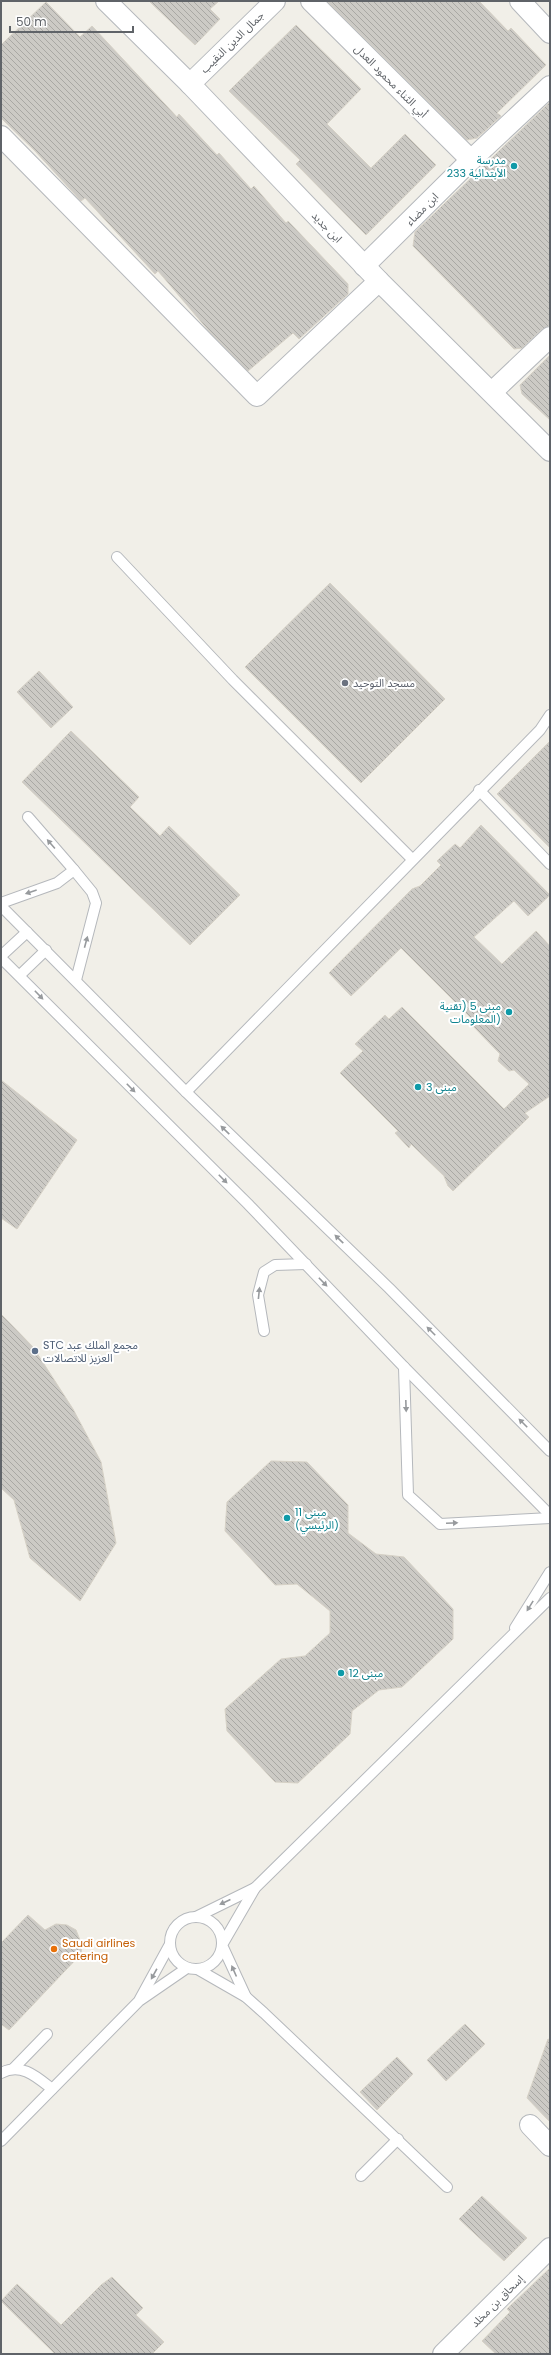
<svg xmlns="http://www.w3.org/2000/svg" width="551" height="2355" font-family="Poppins,'Noto Sans Arabic',sans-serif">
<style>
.building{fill:url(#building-back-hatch);stroke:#d6d1c6}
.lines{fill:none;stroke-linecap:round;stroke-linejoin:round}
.service-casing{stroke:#b5b8bc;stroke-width:12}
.minor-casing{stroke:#b5b8bc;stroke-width:22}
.service{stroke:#fff;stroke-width:10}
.minor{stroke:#fff;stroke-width:20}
.oneway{fill:#979a9d}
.culture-dot{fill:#0f9aa8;stroke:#fff;stroke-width:1.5}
.worship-dot{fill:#6b7280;stroke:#fff;stroke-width:1.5}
.service-dot{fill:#5c6f8a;stroke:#fff;stroke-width:1.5}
.food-dot{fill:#e8710a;stroke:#fff;stroke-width:1.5}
.labels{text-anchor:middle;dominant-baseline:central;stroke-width:4;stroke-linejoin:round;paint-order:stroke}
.street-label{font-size:11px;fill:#5f6368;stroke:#fff}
.culture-label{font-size:11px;fill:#0d838f;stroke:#fff;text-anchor:start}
.worship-label{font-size:11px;fill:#5b616d;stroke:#fff;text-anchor:start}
.service-label{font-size:11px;fill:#4e5e75;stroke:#fff;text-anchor:start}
.food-label{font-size:11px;fill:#c56008;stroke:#fff;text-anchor:start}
</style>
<defs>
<pattern id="building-back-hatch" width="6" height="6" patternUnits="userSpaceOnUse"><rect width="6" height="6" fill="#cccac5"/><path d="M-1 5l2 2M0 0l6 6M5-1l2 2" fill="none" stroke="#a9a8a4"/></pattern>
</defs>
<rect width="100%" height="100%" fill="#f1efe8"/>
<g class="building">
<polygon points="149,1 219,1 210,9 220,19 195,45"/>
<polygon points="327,1 479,1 508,31 511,28 546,65 497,113 501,116 477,138 467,140"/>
<polygon points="46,2 80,37 92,26 177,117 179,114 217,155 219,153 251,189 254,186 286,223 288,221 348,284 348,294 299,339 293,333 248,371 209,331 158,271 155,274 85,198 81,201 35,151 1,118 1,45"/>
<polygon points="296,25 361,89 327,124 371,168 405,134 436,165 366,235 296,164 300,160 229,91"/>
<polygon points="550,102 550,326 542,329 522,348 514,349 413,246 415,232"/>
<polygon points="550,355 550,420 522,394 520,385"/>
<polygon points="330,583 445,699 361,783 245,667"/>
<polygon points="39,671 73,707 51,728 17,692"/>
<polygon points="71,731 139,797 130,807 160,836 169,826 240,895 190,945 22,782"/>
<polygon points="550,741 550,848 497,794"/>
<polygon points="481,825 550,895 528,916 514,901 474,937 502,964 536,931 550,946 550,1096 525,1113 529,1117 453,1191 448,1186 444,1176 411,1144 409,1148 395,1133 398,1131 340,1073 363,1051 355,1044 385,1015 389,1019 402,1007 504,1109 529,1084 514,1070 509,1071 498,1061 500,1054 471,1024 474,1021 401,948 351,996 329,973 412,889 420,886 441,865 437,861 455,844 460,848"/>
<polygon points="1,1080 77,1140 17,1229 1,1218"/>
<polygon points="1,1314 33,1347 73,1409 101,1462 116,1543 80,1601 30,1558 14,1500 1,1488"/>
<polygon points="271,1461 307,1462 348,1505 348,1533 376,1554 404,1557 453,1609 453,1639 402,1687 379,1690 352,1711 350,1734 298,1783 275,1782 227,1731 225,1709 281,1659 305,1656 330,1633 330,1611 297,1584 275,1585 225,1531 227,1502"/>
<polygon points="28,1915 45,1930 56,1924 67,1925 76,1930 82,1945 81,1954 9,2030 1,2024 1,1943"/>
<polygon points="465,2024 485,2044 446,2081 427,2060"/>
<polygon points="548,2039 550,2040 550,2122 527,2098"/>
<polygon points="397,2057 413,2074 377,2110 360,2092"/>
<polygon points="482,2196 527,2238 504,2261 459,2219"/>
<polygon points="550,2268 550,2354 496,2354 482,2341 510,2312 507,2309"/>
<polygon points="112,2277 143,2308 136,2315 164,2342 152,2354 55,2354 1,2301 17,2284 61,2325 101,2285"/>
</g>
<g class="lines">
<g class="service-casing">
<g id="service">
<polyline points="117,557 233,680 412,859"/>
<polyline points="479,790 550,864"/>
<polyline points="28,817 74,870"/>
<polyline points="1,903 57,883 74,870 92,892 96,903 76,980"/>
<polyline points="1,906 186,1092 389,1288 550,1451"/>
<polyline points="1,956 27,932"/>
<polyline points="1,958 248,1204 404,1367 550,1515"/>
<polyline points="20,975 46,950"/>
<polyline points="186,1092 540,730 550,715"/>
<polyline points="264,1331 258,1295 264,1272 275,1265 306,1264"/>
<polyline points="404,1367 408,1495 440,1524 550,1518"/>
<polyline points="515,1628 550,1572"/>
<circle cx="196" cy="1943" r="26"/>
<polyline points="196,1917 255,1888"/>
<polyline points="199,1970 246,1997 264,2013 447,2187"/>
<polyline points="246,1997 222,1945 255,1888 550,1598"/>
<polyline points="140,1999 169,1946"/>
<polyline points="13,2069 47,2034"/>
<path d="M1 2073C21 2062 37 2077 52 2089"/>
<polyline points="1,2141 139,2001 187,1968"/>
<polyline points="361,2176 398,2139"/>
</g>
</g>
<g class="minor-casing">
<g id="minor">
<polyline points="106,1 190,84 379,281 550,451"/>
<polyline points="311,1 471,160"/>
<polyline points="520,1 550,33"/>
<polyline points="190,84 275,1"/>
<polyline points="1,136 257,396 379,281"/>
<polyline points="364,266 471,160 550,86"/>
<polyline points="492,392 550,337"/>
<polyline points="530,2125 550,2146"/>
<polyline points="443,2354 550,2248"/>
</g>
</g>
<use href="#service" class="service"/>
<use href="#minor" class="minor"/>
</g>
<defs><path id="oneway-solid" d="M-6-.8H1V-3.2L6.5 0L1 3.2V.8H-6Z"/></defs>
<g class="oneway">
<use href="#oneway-solid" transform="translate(51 844) rotate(-131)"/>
<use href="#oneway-solid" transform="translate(31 892) rotate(161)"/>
<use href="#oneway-solid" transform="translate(86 942) rotate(-75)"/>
<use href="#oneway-solid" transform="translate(39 995) rotate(46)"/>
<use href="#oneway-solid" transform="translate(131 1088) rotate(45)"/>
<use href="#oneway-solid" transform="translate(225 1130) rotate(-136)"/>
<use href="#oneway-solid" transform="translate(223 1179) rotate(45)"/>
<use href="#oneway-solid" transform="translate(339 1239) rotate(-136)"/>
<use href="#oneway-solid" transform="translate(323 1282) rotate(46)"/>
<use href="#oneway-solid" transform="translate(259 1293) rotate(-84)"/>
<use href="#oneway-solid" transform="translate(431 1331) rotate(-135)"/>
<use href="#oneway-solid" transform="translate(406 1406) rotate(88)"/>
<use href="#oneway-solid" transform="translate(523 1423) rotate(-135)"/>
<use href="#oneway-solid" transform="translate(452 1523) rotate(-3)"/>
<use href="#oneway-solid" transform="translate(530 1606) rotate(122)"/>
<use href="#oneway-solid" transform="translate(225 1902) rotate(155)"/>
<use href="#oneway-solid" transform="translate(234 1971) rotate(-114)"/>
<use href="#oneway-solid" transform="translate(154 1974) rotate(119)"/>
</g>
<g class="culture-dot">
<circle cx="514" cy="166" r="4"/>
<circle cx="509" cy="1012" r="4"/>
<circle cx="418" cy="1087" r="4"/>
<circle cx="287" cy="1518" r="4"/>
<circle cx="341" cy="1673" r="4"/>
</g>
<circle class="worship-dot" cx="345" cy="683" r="4"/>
<circle class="service-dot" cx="35" cy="1351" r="4"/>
<circle class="food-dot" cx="54" cy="1949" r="4"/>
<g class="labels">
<g class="street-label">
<text transform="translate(232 42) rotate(-44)">جمال الدين النقيب</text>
<text transform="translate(391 81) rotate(45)">أبي الثناء محمود العدل</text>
<text transform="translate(422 209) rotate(-45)">ابن مضاء</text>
<text transform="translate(327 227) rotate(46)">ابن جديد</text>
<text transform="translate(497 2301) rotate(-45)">إسحاق بن مخلد</text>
</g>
<g class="culture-label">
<text x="506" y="160" text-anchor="end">مدرسة<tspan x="506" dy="13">الأبتدائية 233</tspan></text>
<text x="501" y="1006" text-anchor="end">مبنى 5 (تقنية<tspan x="501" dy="13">المعلومات)</tspan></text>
<text x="426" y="1087">مبنى 3</text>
<text x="295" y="1512">مبنى 11<tspan x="295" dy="13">(الرئيسي)</tspan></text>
<text x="349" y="1673">مبنى 12</text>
</g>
<g class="worship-label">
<text x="353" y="683">مسجد التوحيد</text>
</g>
<g class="service-label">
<text x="43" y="1345">STC مجمع الملك عبد<tspan x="43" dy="13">العزيز للاتصالات</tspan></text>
</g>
<g class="food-label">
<text x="62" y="1943">Saudi airlines<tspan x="62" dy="13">catering</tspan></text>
</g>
</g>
<rect width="551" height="2355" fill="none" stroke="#5f6368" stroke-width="4"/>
<path d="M10 26v6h123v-6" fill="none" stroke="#5f6368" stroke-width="2"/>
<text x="16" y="26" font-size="12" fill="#5f6368" stroke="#ffffff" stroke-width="3" paint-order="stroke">50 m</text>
</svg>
